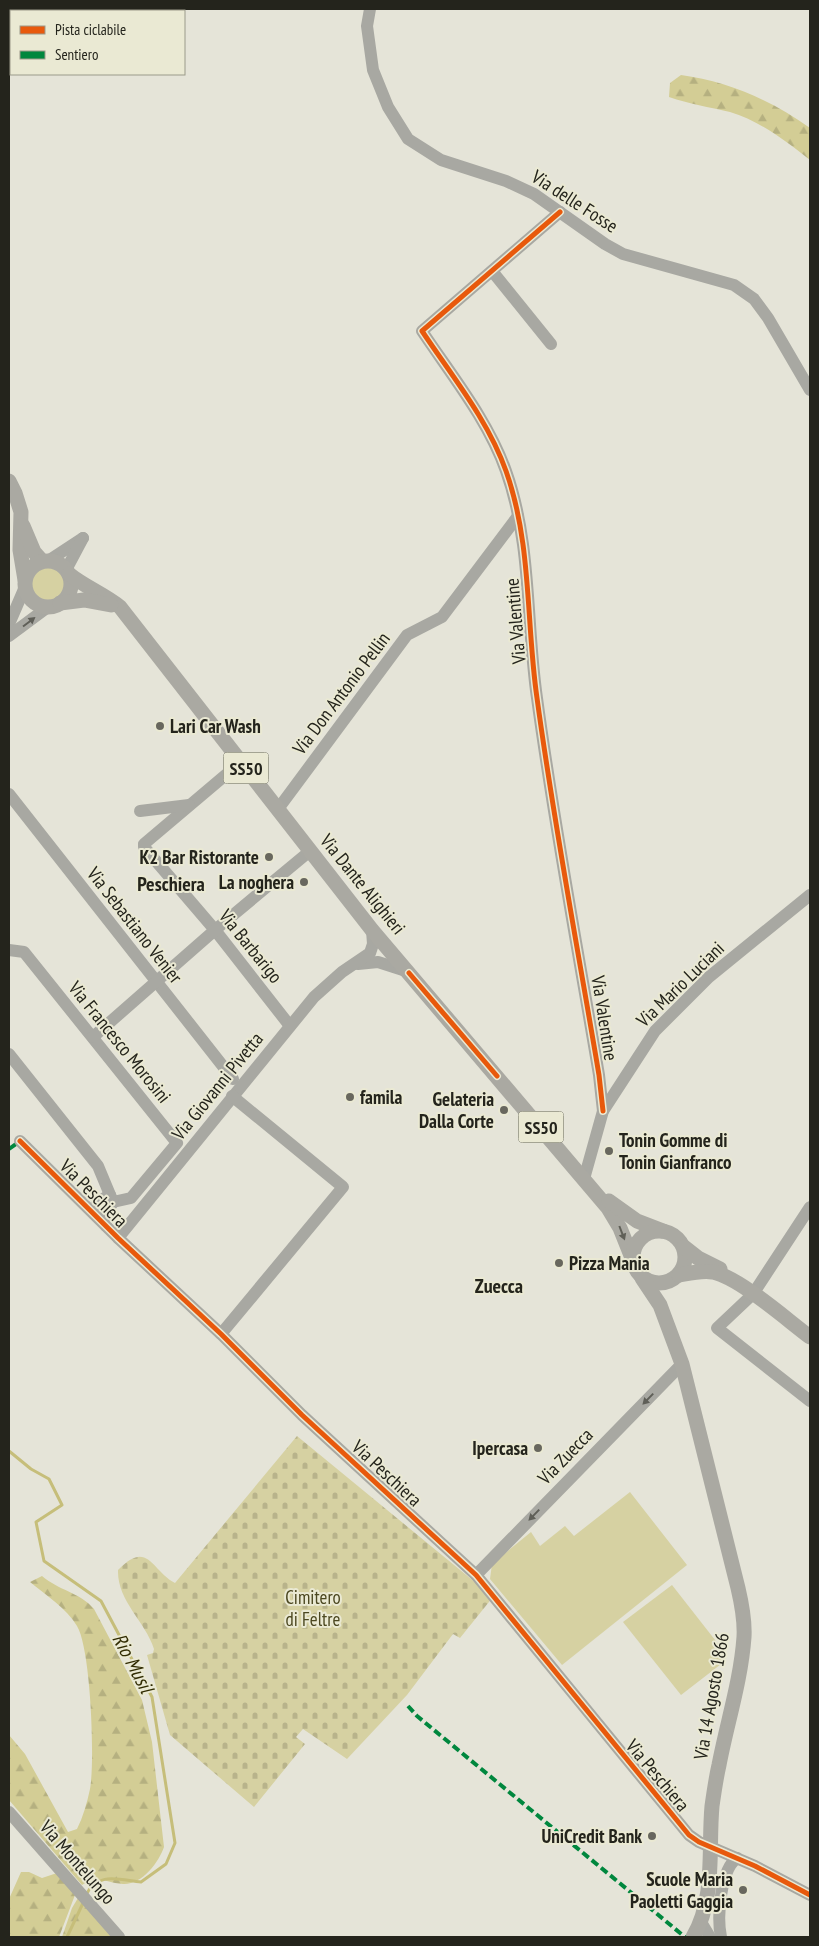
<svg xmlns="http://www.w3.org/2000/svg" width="819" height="1946" font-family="'PT Sans Narrow',sans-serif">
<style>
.grass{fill:#d6d1a2}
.forest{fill:url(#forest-firs)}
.cemetery{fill:url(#cemetery-stones)}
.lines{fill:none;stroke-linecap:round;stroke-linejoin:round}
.stream{stroke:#c6be7a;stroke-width:3}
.minor{stroke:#a8a8a2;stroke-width:12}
.major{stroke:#aaa9a2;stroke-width:15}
.quiet{stroke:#00873e;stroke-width:4;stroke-dasharray:8 4;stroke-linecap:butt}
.cycleway-casing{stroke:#eae9d3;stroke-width:8}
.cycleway{stroke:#e8590c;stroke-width:5}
.oneway{fill:#5f5f58}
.oneway2{fill:#606058}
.poi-dot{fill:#68675e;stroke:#eae9d3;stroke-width:2}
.labels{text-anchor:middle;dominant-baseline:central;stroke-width:4;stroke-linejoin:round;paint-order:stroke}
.shield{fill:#eae9d3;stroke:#5f5f53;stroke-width:1}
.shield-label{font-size:18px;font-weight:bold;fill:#24241c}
.street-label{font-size:19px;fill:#24241c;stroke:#eae9d3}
.poi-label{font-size:19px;font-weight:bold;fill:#24241c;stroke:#eae9d3;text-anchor:end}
.park-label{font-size:19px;fill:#4c4821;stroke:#eae9d3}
.neighbourhood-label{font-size:20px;font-weight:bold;fill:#24241c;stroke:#eae9d3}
.water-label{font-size:20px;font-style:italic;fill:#302b02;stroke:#eae9d3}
</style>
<defs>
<pattern id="forest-firs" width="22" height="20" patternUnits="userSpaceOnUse" patternTransform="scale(1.25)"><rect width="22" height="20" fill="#d3cd95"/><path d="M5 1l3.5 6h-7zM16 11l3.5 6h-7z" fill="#b5b080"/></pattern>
<pattern id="cemetery-stones" width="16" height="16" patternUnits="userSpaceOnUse" patternTransform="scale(1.25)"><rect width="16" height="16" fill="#d6d1a2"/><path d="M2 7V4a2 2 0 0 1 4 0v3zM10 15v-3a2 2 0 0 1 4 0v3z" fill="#b8b38b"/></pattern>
</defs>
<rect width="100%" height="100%" fill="#e5e4d8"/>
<g class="grass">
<circle cx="48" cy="584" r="21"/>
<polygon points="630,1492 687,1565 562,1665 490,1579 492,1564 531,1532 540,1546 565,1526 574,1536"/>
<polygon points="672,1585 726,1654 725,1661 681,1695 623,1622"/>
</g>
<g class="forest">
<path d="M681 75C727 81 773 101 810 128V160C786 141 760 121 730 112 709 107 689 104 669 97L670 83Z"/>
<path d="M42 1576C58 1590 81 1593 94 1609L142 1700 152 1742 164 1847C159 1862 142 1885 123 1884 104 1883 101 1874 82 1885L9 1800V1735L25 1754 68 1832 77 1829C83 1817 87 1803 90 1789 95 1762 91 1649 77 1626 67 1609 46 1595 30 1582Z"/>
<polygon points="21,1872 29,1872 42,1878 57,1873 75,1895 59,1937 9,1937 9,1899"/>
<polygon points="78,1898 113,1937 62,1937 72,1908"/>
</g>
<path class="cemetery" d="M297 1436 493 1597 460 1638 453 1634 407 1695 347 1759 303 1729 296 1737 305 1744 254 1807 170 1735 147 1655 153 1653 154 1649C145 1621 117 1601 118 1570 148 1539 151 1570 175 1583Z"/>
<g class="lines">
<g class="stream">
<path d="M9 1451 31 1469 49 1479 62 1505 36 1522 44 1561 101 1601 152 1697 175 1843 166 1864 141 1882C120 1880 97 1871 86 1895"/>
<polyline points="67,1937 84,1901"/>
</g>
<g class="minor">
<polyline points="370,9 367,26 373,70 388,107 408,139 441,160 506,181 534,194 605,244 623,254 734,285 754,299 768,318 810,390"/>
<path d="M560 212 422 331C452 376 488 420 506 471 532 544 526 623 537 698 554 824 578 950 599 1075L603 1111"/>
<polyline points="492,271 551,344"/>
<polyline points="48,561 83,538"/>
<polyline points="66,570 83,538"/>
<polyline points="9,624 25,587"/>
<polyline points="9,636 48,607"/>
<polyline points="241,762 144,844 144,847 215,930 290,1026"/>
<polyline points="9,794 233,1079"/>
<polyline points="278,809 407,635 442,617 518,516"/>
<polyline points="140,811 189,805"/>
<polyline points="9,950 24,952 177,1143 131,1198 113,1202"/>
<polyline points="358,964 378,962 406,971"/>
<polyline points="93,1037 215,930 310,851"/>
<polyline points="9,1054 98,1166 113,1202 106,1214 106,1226"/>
<polyline points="20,1141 118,1238 221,1334 302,1415 476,1575 689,1835 699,1842 755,1866 810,1895"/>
<polyline points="584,1179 603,1111 655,1031 709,977 810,895"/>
<polyline points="810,1207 753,1294 717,1328 810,1401"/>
<path d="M94 1214C95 1203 100 1200 110 1195"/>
<polyline points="118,1238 314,997 342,972 370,953 373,944 372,930"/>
<polyline points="221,1334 343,1187 232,1096"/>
<polyline points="476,1575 682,1364"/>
<polyline points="9,1812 119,1937"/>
<polyline points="701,1922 710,1937"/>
<path d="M721 1937C717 1918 720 1870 737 1858"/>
</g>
<g class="major">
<polyline points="9,481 15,493 21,512 20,550 25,580"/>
<polyline points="23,526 34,552 42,561"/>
<circle cx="48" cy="584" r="23"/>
<path d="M69 574C85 587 104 594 120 607L372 930 608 1208 620 1228 634 1263"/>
<polyline points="60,603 84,600 111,605"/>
<polyline points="609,1201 637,1221 663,1231"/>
<circle cx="659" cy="1257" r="26"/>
<polyline points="684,1247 698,1258 720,1269"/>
<path d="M679 1275C690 1273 702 1270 713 1272 740 1278 787 1320 810 1337"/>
<path d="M642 1278 660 1305 682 1364 738 1588C742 1605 745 1620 744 1637 741 1680 727 1723 719 1765 716 1778 714 1792 712 1806 708 1849 716 1898 693 1937"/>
</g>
<g class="quiet">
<polyline points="9,1149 20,1141"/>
<polyline points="408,1706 417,1716 685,1937"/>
</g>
<g class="cycleway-casing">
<g id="cycleway">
<path d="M560 212 422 331C452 376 488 420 506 471 532 544 526 623 537 698 554 824 578 950 599 1075L603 1111"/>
<polyline points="409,973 497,1076"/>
<polyline points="20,1141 118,1238 221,1334 302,1415 476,1575 689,1835 699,1842 755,1866 810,1895"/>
</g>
</g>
<use href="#cycleway" class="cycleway"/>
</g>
<defs><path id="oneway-solid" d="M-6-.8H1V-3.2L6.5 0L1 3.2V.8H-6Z" transform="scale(1.25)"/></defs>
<g class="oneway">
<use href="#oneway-solid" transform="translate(29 622) rotate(-37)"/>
<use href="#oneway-solid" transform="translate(648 1399) rotate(134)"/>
<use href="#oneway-solid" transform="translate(534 1515) rotate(134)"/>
</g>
<use class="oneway2" href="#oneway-solid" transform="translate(622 1233) rotate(69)"/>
<g class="poi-dot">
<circle cx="160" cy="726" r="5"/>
<circle cx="269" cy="857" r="5"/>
<circle cx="304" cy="882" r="5"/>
<circle cx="350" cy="1097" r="5"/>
<circle cx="504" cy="1110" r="5"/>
<circle cx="609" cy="1151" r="5"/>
<circle cx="559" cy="1263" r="5"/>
<circle cx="538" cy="1448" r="5"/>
<circle cx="652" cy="1836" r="5"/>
<circle cx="743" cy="1890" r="5"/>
</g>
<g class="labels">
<g class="shield">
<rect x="223.5" y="752.5" width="45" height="31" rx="4"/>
<rect x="518.5" y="1111.5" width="45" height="31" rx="4"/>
</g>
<g class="shield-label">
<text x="246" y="768">SS50</text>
<text x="541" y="1127">SS50</text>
</g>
<g class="street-label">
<text transform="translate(575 201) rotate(33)">Via delle Fosse</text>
<text transform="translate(515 621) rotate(-95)">Via Valentine</text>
<text transform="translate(341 693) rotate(-53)">Via Don Antonio Pellin</text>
<text transform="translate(363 884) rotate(51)">Via Dante Alighieri</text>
<text transform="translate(135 925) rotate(52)">Via Sebastiano Venier</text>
<text transform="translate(251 946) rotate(51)">Via Barbarigo</text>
<text transform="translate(680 984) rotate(-44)">Via Mario Luciani</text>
<text transform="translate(605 1018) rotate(81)">Via Valentine</text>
<text transform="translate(120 1042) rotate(51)">Via Francesco Morosini</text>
<text transform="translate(217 1086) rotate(-51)">Via Giovanni Pivetta</text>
<text transform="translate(94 1193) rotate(45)">Via Peschiera</text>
<text transform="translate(565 1456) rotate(-46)">Via Zuecca</text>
<text transform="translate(387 1473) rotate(43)">Via Peschiera</text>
<text transform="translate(711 1696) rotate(-80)">Via 14 Agosto 1866</text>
<text transform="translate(658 1775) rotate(50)">Via Peschiera</text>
<text transform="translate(78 1862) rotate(49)">Via Montelungo</text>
</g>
<g class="poi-label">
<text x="170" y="726" text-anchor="start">Lari Car Wash</text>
<text x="259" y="857">K2 Bar Ristorante</text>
<text x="294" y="882">La noghera</text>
<text x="360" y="1097" text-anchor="start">famila</text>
<text x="494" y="1099">Gelateria<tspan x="494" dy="22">Dalla Corte</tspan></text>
<text x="619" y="1140" text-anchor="start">Tonin Gomme di<tspan x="619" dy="22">Tonin Gianfranco</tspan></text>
<text x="569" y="1263" text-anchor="start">Pizza Mania</text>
<text x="528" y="1448">Ipercasa</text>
<text x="642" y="1836">UniCredit Bank</text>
<text x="733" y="1879">Scuole Maria<tspan x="733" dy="22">Paoletti Gaggia</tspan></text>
</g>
<g class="park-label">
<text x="313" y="1597">Cimitero<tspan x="313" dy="22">di Feltre</tspan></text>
</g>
<g class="neighbourhood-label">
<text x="171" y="884">Peschiera</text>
<text x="499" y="1286">Zuecca</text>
</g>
<g class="water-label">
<text transform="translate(133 1663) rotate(62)">Rio Musil</text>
</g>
</g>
<rect width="819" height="1946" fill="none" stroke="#24241c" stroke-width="20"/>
<rect x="10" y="10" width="175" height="65" fill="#eae9d3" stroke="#9b9a8a"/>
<rect x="20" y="26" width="25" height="8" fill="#e8590c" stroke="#9b9a8a"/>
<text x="55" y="35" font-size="15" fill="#24241c">Pista ciclabile</text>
<rect x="20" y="51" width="25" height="8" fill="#00873e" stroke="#9b9a8a"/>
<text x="55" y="60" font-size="15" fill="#24241c">Sentiero</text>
</svg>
